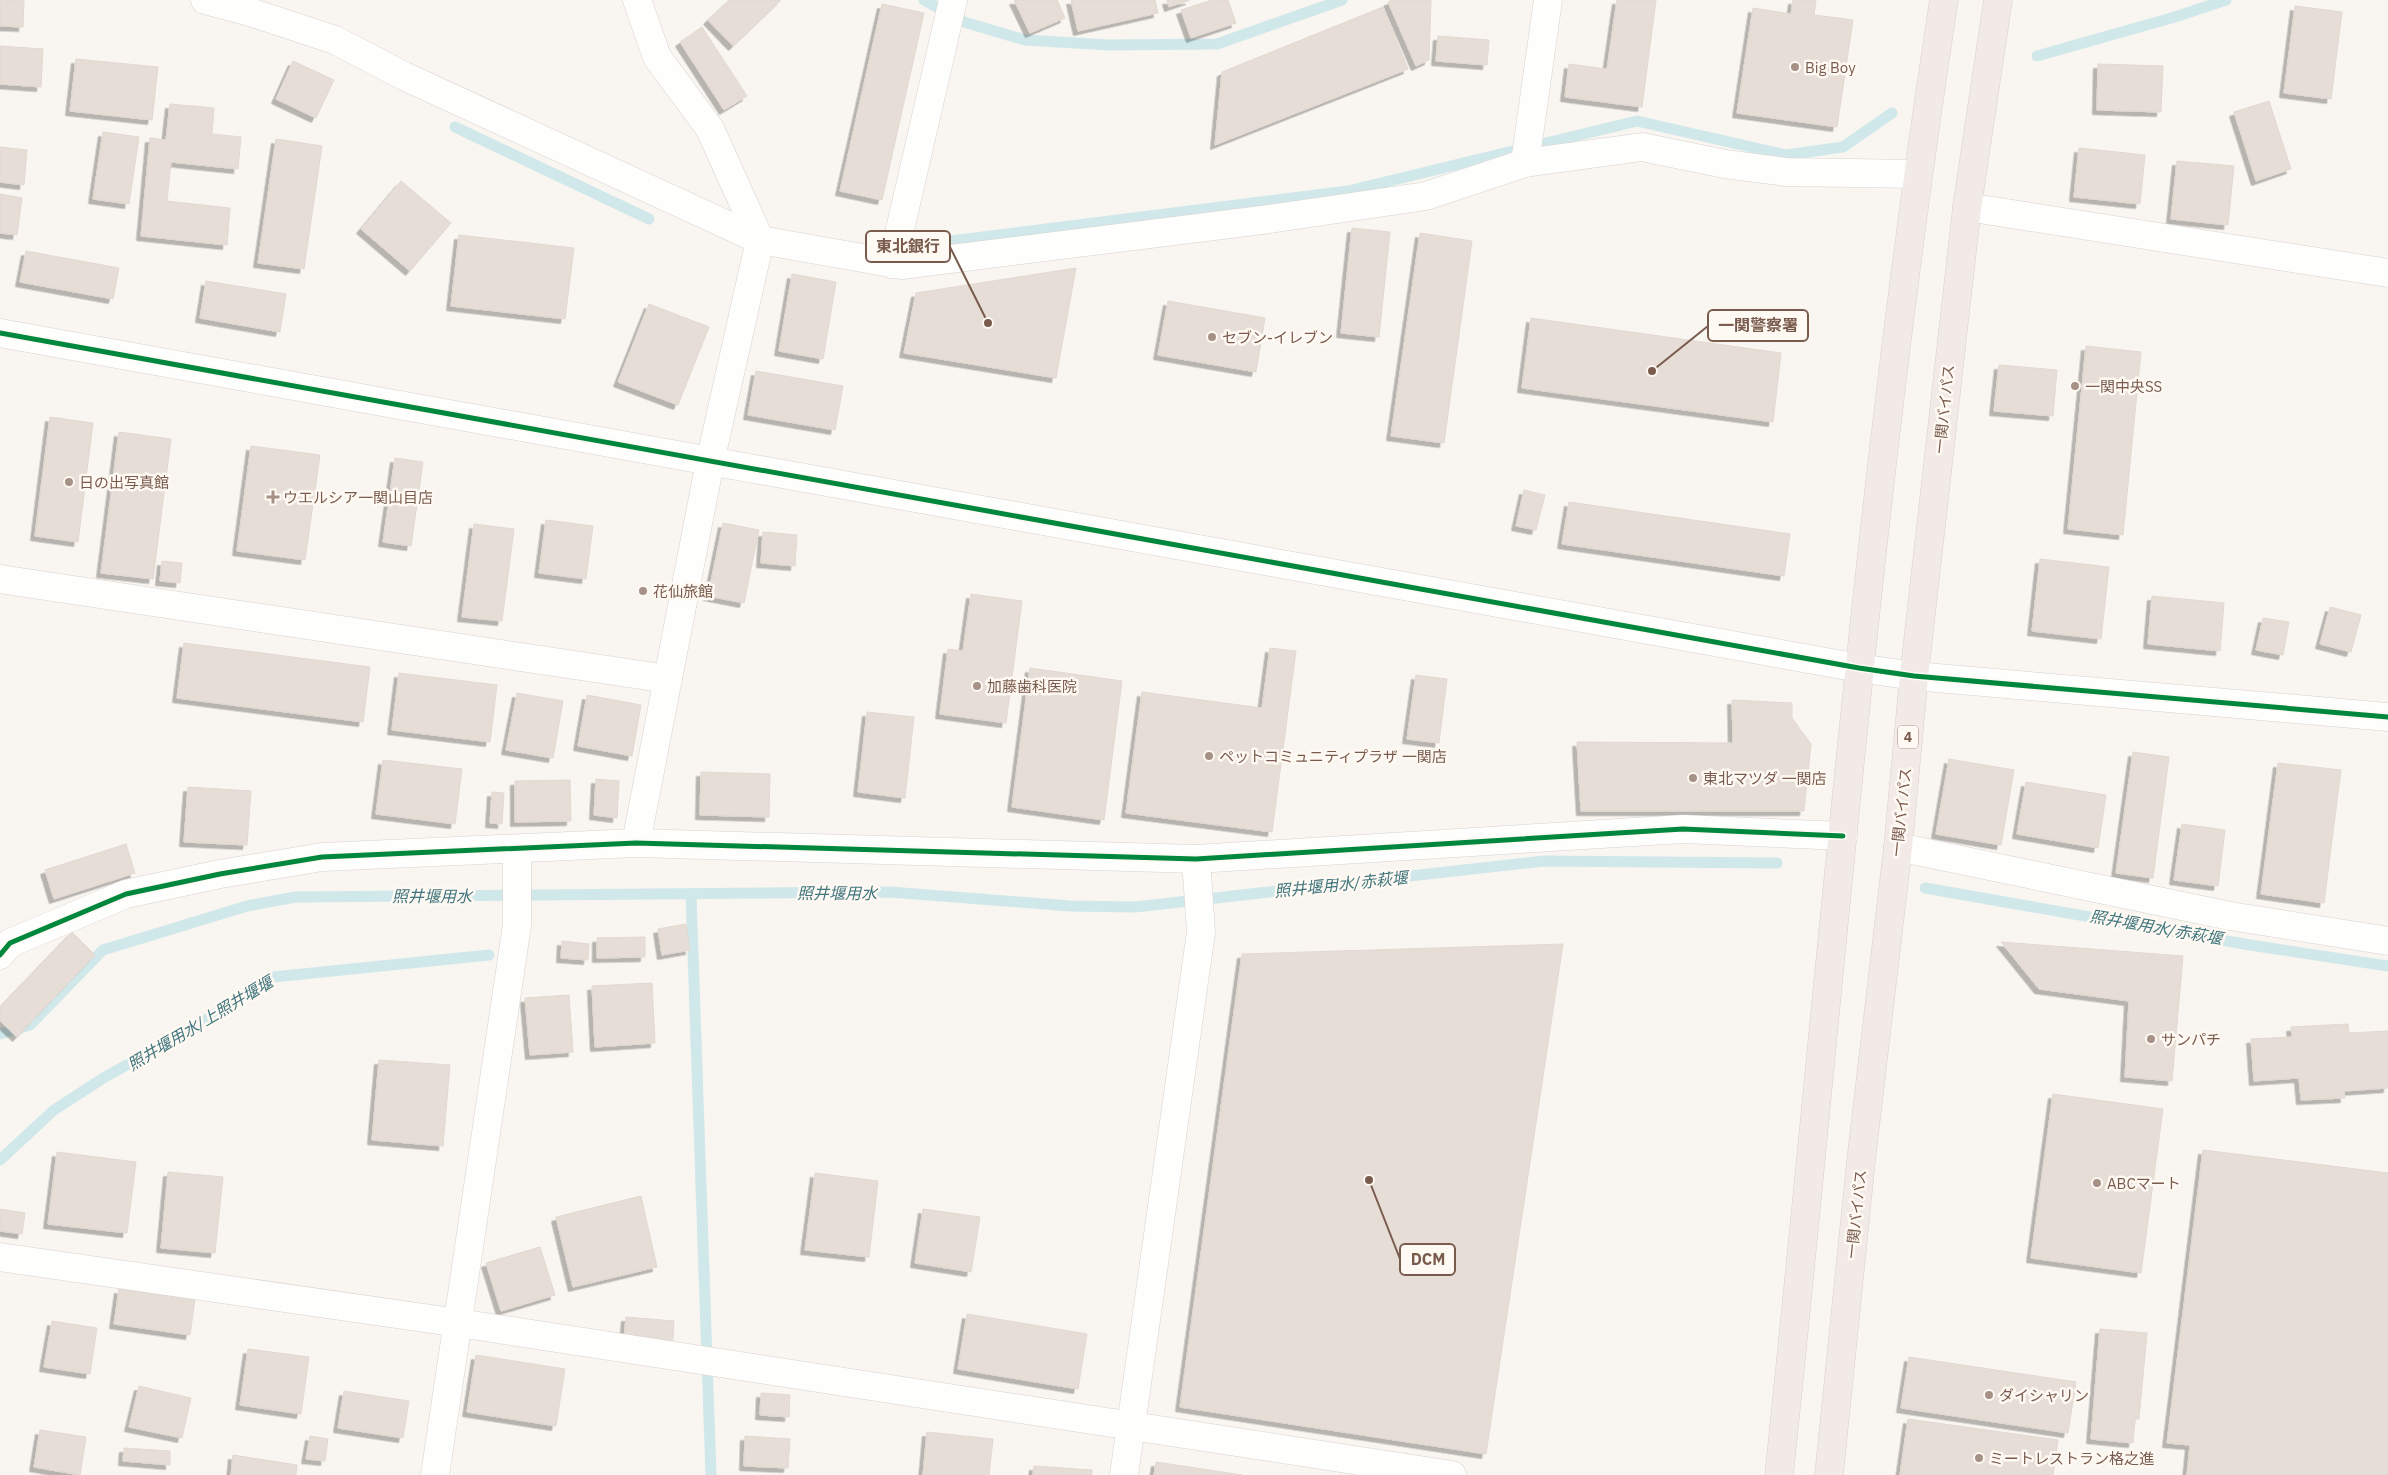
<svg xmlns="http://www.w3.org/2000/svg" width="2388" height="1475" font-family="'IBM Plex Sans','Noto Sans JP',sans-serif">
<style>
.lines{fill:none;stroke-linecap:round;stroke-linejoin:round}
.stream{stroke:#d0e8ea;stroke-width:11}
.building{fill:#e6ddd7;stroke:#e2d8d1;filter:url(#shadow)}
.minor-casing{stroke:#d9d2cd;stroke-width:29}
.highway-casing{stroke:#dad1cc;stroke-width:29}
.minor{stroke:#fefefd;stroke-width:28}
.highway{stroke:#f2eae7;stroke-width:28}
.cycleway-casing{stroke:#fff9f3;stroke-width:8}
.cycleway{stroke:#00873e;stroke-width:5}
.poi-dot{fill:#a69186;stroke:#fff9f3;stroke-width:2}
.labels{text-anchor:middle;dominant-baseline:central;stroke-width:5;stroke-linejoin:round;paint-order:stroke}
.shield{fill:#fff9f3;stroke:#a18a7f;stroke-width:1}
.shield-label{font-size:14px;font-weight:bold;fill:#795b4d}
.poi-label{font-size:15px;fill:#795b4d;stroke:#fff9f3;text-anchor:start}
.street-label{font-size:15px;fill:#795b4d;stroke:#fff9f3}
.water-label{font-size:16px;font-style:italic;fill:#40767d;stroke:#fff9f3}
.leader{fill:none;stroke:#795b4d;stroke-width:2}
.callout-dot{fill:#795b4d;stroke:#fff9f3;stroke-width:2}
.callout{fill:#fff9f3;stroke:#795b4d;stroke-width:2}
.callout-label{font-size:16px;text-anchor:middle;font-weight:bold;fill:#795b4d}
</style>
<defs>
<filter id="shadow"><feDropShadow dx="-4.5" dy="4.5" stdDeviation="0" flood-color="#0004"/></filter>
</defs>
<rect width="100%" height="100%" fill="#f9f5f0"/>
<g class="lines">
<g class="stream">
<polyline points="924,0 964,22 1025,40 1108,45 1217,44 1342,0"/>
<polyline points="2037,56 2175,17 2226,0"/>
<polyline points="455,127 649,219"/>
<polyline points="919,245 1348,191 1637,121 1786,155 1843,147 1892,113"/>
<polyline points="1925,888 2250,945 2388,966"/>
<polyline points="691,895 711,1475"/>
<polyline points="0,1034 30,1025 103,950 247,906 296,897 890,892 1070,906 1135,907 1544,861 1777,863"/>
<polyline points="0,1160 54,1110 105,1077 185,1033 273,977 489,955"/>
</g>
</g>
<g class="building">
<polygon points="0,0 24,0 23,27 0,26"/>
<polygon points="729,0 781,0 733,46 708,20"/>
<polygon points="1014,0 1057,0 1065,18 1030,33"/>
<polygon points="1071,0 1155,0 1158,13 1078,31"/>
<polygon points="1167,0 1190,0 1169,7"/>
<polygon points="1212,0 1228,0 1236,23 1191,38 1181,10"/>
<polygon points="1392,0 1431,0 1429,60 1416,66 1388,2"/>
<polygon points="1617,0 1656,0 1642,107 1565,97 1569,64 1607,69"/>
<polygon points="1793,0 1816,0 1814,15 1853,20 1837,127 1737,113 1753,8 1791,14"/>
<polygon points="882,4 924,13 882,200 840,191"/>
<polygon points="2295,6 2342,12 2331,99 2284,93"/>
<polygon points="1383,7 1408,69 1215,145 1222,72"/>
<polygon points="702,27 747,96 724,110 680,42"/>
<polygon points="1438,36 1489,40 1487,65 1436,61"/>
<polygon points="0,46 43,49 41,87 0,84"/>
<polygon points="76,59 158,67 152,120 70,111"/>
<polygon points="293,61 334,80 316,118 276,99"/>
<polygon points="2098,64 2163,66 2161,112 2097,110"/>
<polygon points="2269,101 2291,169 2256,181 2234,112"/>
<polygon points="170,104 214,108 212,134 241,137 238,169 171,162 167,201 230,208 227,245 141,236 150,138 166,140"/>
<polygon points="103,132 139,137 129,204 93,199"/>
<polygon points="276,139 322,146 304,269 258,263"/>
<polygon points="0,147 27,150 24,185 0,182"/>
<polygon points="2079,148 2145,155 2140,204 2074,197"/>
<polygon points="2177,161 2234,166 2228,225 2171,219"/>
<polygon points="401,181 451,223 410,271 361,229"/>
<polygon points="0,194 22,198 17,235 0,233"/>
<polygon points="1352,228 1390,232 1379,337 1341,333"/>
<polygon points="1420,233 1472,241 1444,443 1391,436"/>
<polygon points="459,235 574,248 565,319 451,306"/>
<polygon points="26,251 119,268 113,299 20,282"/>
<polygon points="1076,268 1056,378 904,353 916,293"/>
<polygon points="792,274 836,282 823,359 779,351"/>
<polygon points="206,281 286,294 280,332 200,318"/>
<polygon points="1168,301 1265,318 1256,372 1158,355"/>
<polygon points="649,304 709,327 678,405 618,382"/>
<polygon points="1531,318 1781,353 1773,422 1522,388"/>
<polygon points="2086,346 2141,352 2123,535 2068,529"/>
<polygon points="1999,365 2057,370 2053,416 1994,411"/>
<polygon points="756,371 843,386 835,430 748,415"/>
<polygon points="50,417 93,423 78,542 35,536"/>
<polygon points="119,432 171,439 153,579 101,573"/>
<polygon points="251,446 320,455 305,560 237,551"/>
<polygon points="395,458 423,462 411,546 383,542"/>
<polygon points="1524,490 1545,495 1536,530 1516,526"/>
<polygon points="1569,502 1790,534 1784,576 1562,544"/>
<polygon points="546,520 593,526 586,579 539,573"/>
<polygon points="723,523 759,530 744,603 708,596"/>
<polygon points="474,524 514,529 502,621 462,617"/>
<polygon points="763,532 797,535 795,566 761,563"/>
<polygon points="2040,559 2109,567 2101,639 2032,631"/>
<polygon points="162,561 182,563 180,583 160,581"/>
<polygon points="971,594 1022,601 1006,723 940,714 948,649 963,651"/>
<polygon points="2152,596 2224,603 2220,651 2148,644"/>
<polygon points="2330,607 2361,615 2351,652 2320,644"/>
<polygon points="2263,618 2289,622 2283,655 2256,650"/>
<polygon points="184,643 370,667 363,722 177,698"/>
<polygon points="1270,648 1296,651 1272,832 1126,813 1142,692 1262,708"/>
<polygon points="1030,668 1122,681 1104,820 1012,807"/>
<polygon points="399,673 497,685 490,742 392,730"/>
<polygon points="1416,675 1447,679 1439,743 1407,739"/>
<polygon points="517,693 563,701 553,758 506,750"/>
<polygon points="587,695 641,705 632,756 578,746"/>
<polygon points="1732,700 1792,703 1792,718 1811,744 1804,811 1581,811 1577,742 1733,743"/>
<polygon points="867,712 914,717 905,798 858,792"/>
<polygon points="2133,752 2169,757 2153,878 2116,873"/>
<polygon points="1949,759 2014,770 2001,845 1936,834"/>
<polygon points="383,760 462,769 455,824 376,814"/>
<polygon points="2278,763 2341,770 2324,903 2261,894"/>
<polygon points="701,772 770,774 769,817 700,815"/>
<polygon points="596,779 619,781 617,818 594,815"/>
<polygon points="570,780 571,821 515,822 515,781"/>
<polygon points="2026,782 2106,795 2098,848 2017,834"/>
<polygon points="188,787 251,791 247,845 184,842"/>
<polygon points="492,792 504,793 502,824 490,823"/>
<polygon points="2182,824 2225,830 2218,886 2174,880"/>
<polygon points="126,844 135,873 54,899 45,870"/>
<polygon points="686,924 690,950 662,955 658,929"/>
<polygon points="72,932 95,955 17,1037 0,1021 0,1007"/>
<polygon points="645,937 645,957 597,958 597,938"/>
<polygon points="562,941 589,944 588,960 561,958"/>
<polygon points="2001,942 2183,956 2172,1081 2125,1077 2129,1001 2039,989"/>
<polygon points="1563,944 1486,1454 1180,1407 1242,954"/>
<polygon points="652,983 655,1043 595,1047 592,986"/>
<polygon points="569,995 573,1052 530,1055 525,998"/>
<polygon points="2348,1024 2349,1033 2388,1031 2388,1088 2344,1091 2345,1098 2301,1100 2299,1078 2254,1081 2251,1039 2292,1037 2291,1027"/>
<polygon points="379,1060 450,1065 443,1146 372,1140"/>
<polygon points="2053,1094 2163,1109 2141,1273 2031,1258"/>
<polygon points="2203,1150 2388,1173 2388,1475 2187,1475 2190,1445 2167,1443"/>
<polygon points="57,1152 136,1162 127,1233 48,1224"/>
<polygon points="168,1172 223,1177 215,1253 161,1248"/>
<polygon points="815,1173 878,1181 869,1257 805,1250"/>
<polygon points="641,1196 657,1267 573,1287 556,1217"/>
<polygon points="0,1209 25,1213 22,1234 0,1231"/>
<polygon points="923,1209 980,1217 971,1272 915,1263"/>
<polygon points="540,1247 555,1295 501,1311 486,1263"/>
<polygon points="119,1289 195,1299 190,1335 114,1324"/>
<polygon points="967,1314 1087,1334 1078,1389 958,1369"/>
<polygon points="626,1317 674,1321 672,1353 623,1350"/>
<polygon points="52,1321 97,1328 90,1374 44,1367"/>
<polygon points="2100,1329 2147,1333 2139,1419 2135,1419 2133,1443 2091,1439"/>
<polygon points="248,1349 309,1357 301,1414 240,1405"/>
<polygon points="476,1355 565,1369 556,1426 467,1412"/>
<polygon points="1909,1357 2076,1382 2068,1433 1901,1408"/>
<polygon points="139,1386 191,1398 182,1438 129,1427"/>
<polygon points="344,1391 409,1401 403,1438 338,1428"/>
<polygon points="761,1393 790,1395 789,1417 760,1415"/>
<polygon points="1908,1419 2058,1440 2053,1475 1900,1475"/>
<polygon points="40,1430 86,1437 80,1475 34,1467"/>
<polygon points="927,1432 993,1439 989,1475 923,1475"/>
<polygon points="310,1436 328,1439 325,1461 306,1459"/>
<polygon points="745,1436 790,1439 788,1468 744,1466"/>
<polygon points="124,1448 170,1451 170,1465 123,1461"/>
<polygon points="233,1455 297,1465 296,1475 231,1475"/>
<polygon points="1156,1462 1242,1475 1154,1475"/>
<polygon points="1034,1466 1092,1470 1092,1475 1033,1475"/>
</g>
<g class="lines">
<g class="minor-casing">
<g id="minor">
<polyline points="205,0 250,12 335,40 404,76 760,240 710,462 636,843"/>
<polyline points="637,0 657,57 710,129 760,240 902,265 1262,220 1426,196 1525,163 1642,147 1725,164 1786,172 1917,174"/>
<polyline points="1525,163 1548,0"/>
<polyline points="1967,207 2388,273"/>
<polyline points="892,264 953,0"/>
<polyline points="0,333 1859,668 1914,676 2388,717"/>
<polyline points="0,579 668,679"/>
<polyline points="1898,847 2230,916 2388,941"/>
<polyline points="0,955 10,943 126,894 220,874 322,857 636,843 1196,859 1683,829 1843,836"/>
<polyline points="0,1257 459,1323 1452,1475"/>
<polyline points="435,1475 517,925 517,849"/>
<polyline points="1124,1475 1201,932 1196,859"/>
</g>
</g>
<g class="highway-casing">
<g id="highway">
<path d="M1779 1475C1831 983 1868 489 1944 0"/>
<polyline points="1829,1475 1861,1161 1898,847 1914,676 1967,207 1998,0"/>
</g>
</g>
<use href="#minor" class="minor"/>
<use href="#highway" class="highway"/>
<g class="cycleway-casing">
<g id="cycleway">
<polyline points="0,333 1859,668 1914,676 2388,717"/>
<polyline points="0,955 10,943 126,894 220,874 322,857 636,843 1196,859 1683,829 1843,836"/>
</g>
</g>
<use href="#cycleway" class="cycleway"/>
</g>
<g class="poi-dot">
<circle cx="1795" cy="67" r="5"/>
<circle cx="1212" cy="337" r="5"/>
<circle cx="2075" cy="386" r="5"/>
<circle cx="69" cy="482" r="5"/>
<path d="M270.5 489.5h5v5h5v5h-5v5h-5v-5h-5v-5h5z"/>
<circle cx="643" cy="591" r="5"/>
<circle cx="977" cy="686" r="5"/>
<circle cx="1209" cy="756" r="5"/>
<circle cx="1693" cy="778" r="5"/>
<circle cx="2151" cy="1039" r="5"/>
<circle cx="2097" cy="1183" r="5"/>
<circle cx="1989" cy="1395" r="5"/>
<circle cx="1979" cy="1458" r="5"/>
</g>
<g class="labels">
<rect class="shield" x="1898" y="725.5" width="20" height="23" rx="4"/>
<g class="shield-label">
<text x="1908" y="737">4</text>
</g>
<g class="poi-label">
<text x="1805" y="67">Big Boy</text>
<text x="1222" y="337">セブン-イレブン</text>
<text x="2085" y="386">一関中央SS</text>
<text x="79" y="482">日の出写真館</text>
<text x="283" y="497">ウエルシア一関山目店</text>
<text x="653" y="591">花仙旅館</text>
<text x="987" y="686">加藤歯科医院</text>
<text x="1219" y="756">ペットコミュニティプラザ 一関店</text>
<text x="1703" y="778">東北マツダ 一関店</text>
<text x="2161" y="1039">サンパチ</text>
<text x="2107" y="1183">ABCマート</text>
<text x="1999" y="1395">ダイシャリン</text>
<text x="1989" y="1458">ミートレストラン格之進</text>
</g>
<g class="street-label">
<text transform="translate(1944 409) rotate(-84)">一関バイパス</text>
<text transform="translate(1901 812) rotate(-84)">一関バイパス</text>
<text transform="translate(1856 1214) rotate(-84)">一関バイパス</text>
</g>
<g class="water-label">
<text transform="translate(1341 884) rotate(-6)">照井堰用水/赤萩堰</text>
<text x="837" y="893">照井堰用水</text>
<text x="432" y="896">照井堰用水</text>
<text transform="translate(2156 927) rotate(10)">照井堰用水/赤萩堰</text>
<text transform="translate(200 1023) rotate(-31)">照井堰用水/上照井堰堰</text>
</g>
</g>
<path class="leader" d="M988 323L950 247M1652 371L1708 326M1369 1180L1400 1259"/>
<g class="callout-dot">
<circle cx="988" cy="323" r="5"/>
<circle cx="1652" cy="371" r="5"/>
<circle cx="1369" cy="1180" r="5"/>
</g>
<g class="callout">
<rect x="866" y="231" width="84" height="31" rx="5"/>
<rect x="1708" y="310" width="100" height="31" rx="5"/>
<rect x="1400" y="1244" width="55" height="31" rx="5"/>
</g>
<g class="callout-label">
<text x="908" y="252">東北銀行</text>
<text x="1758" y="331">一関警察署</text>
<text x="1428" y="1265">DCM</text>
</g>
</svg>
